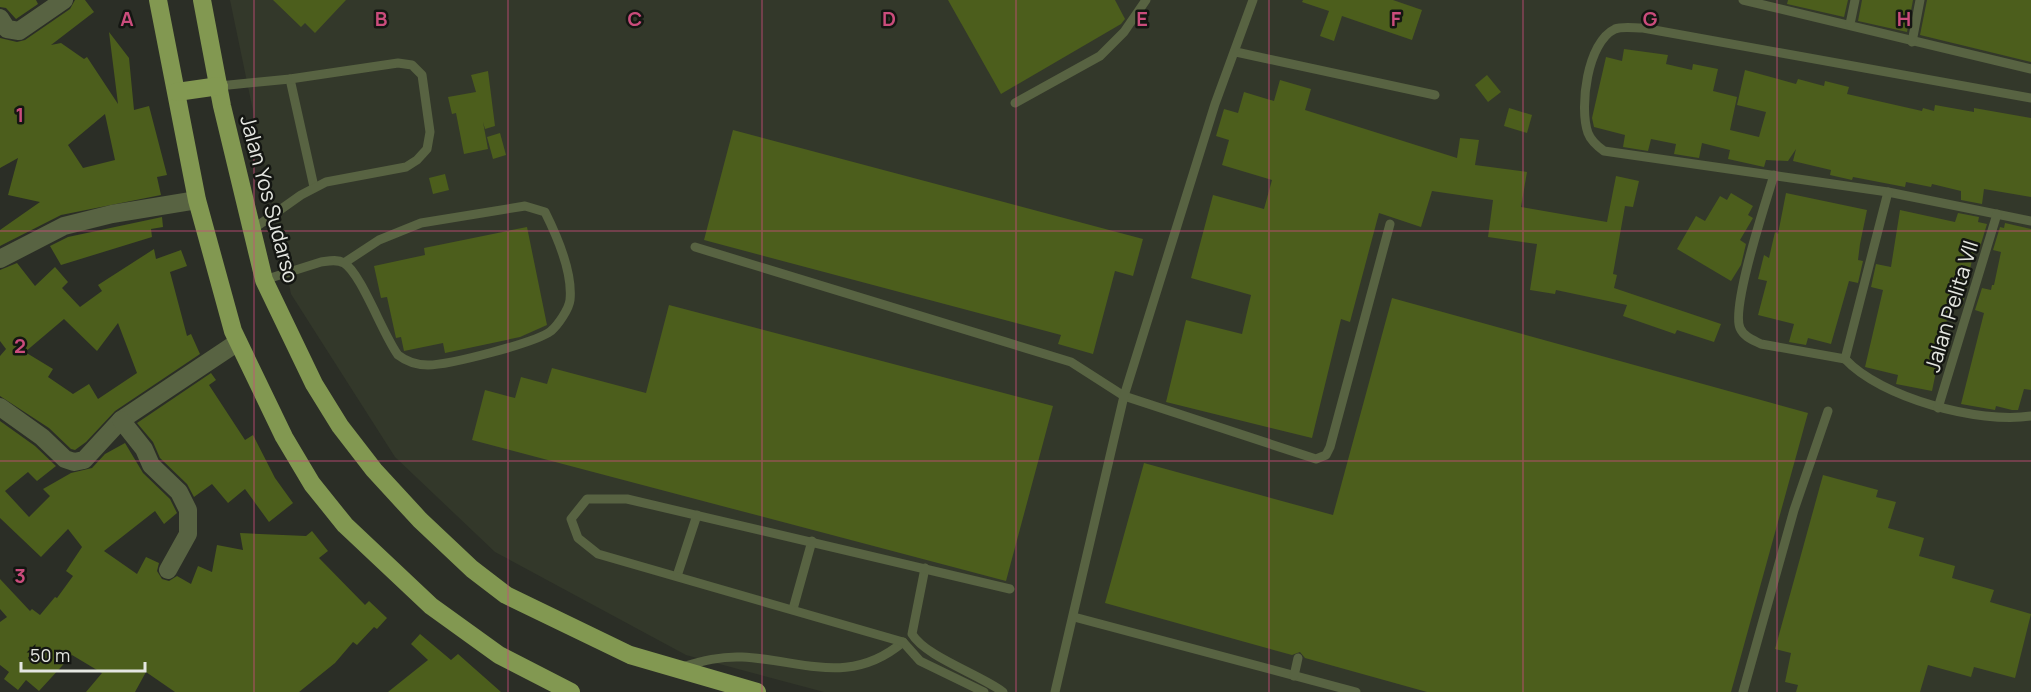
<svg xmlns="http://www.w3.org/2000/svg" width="2031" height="692" font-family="Manrope,sans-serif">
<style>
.built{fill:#33382a}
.building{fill:#4c5e1c;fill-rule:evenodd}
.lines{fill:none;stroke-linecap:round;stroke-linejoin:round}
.lane{stroke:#586342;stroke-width:9}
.street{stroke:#586342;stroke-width:18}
.primary{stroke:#829851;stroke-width:18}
.grid{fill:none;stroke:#cb4c7c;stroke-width:1.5;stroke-opacity:0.55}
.labels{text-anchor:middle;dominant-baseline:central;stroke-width:5;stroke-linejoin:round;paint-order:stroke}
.street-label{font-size:21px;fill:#e5e7e1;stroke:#141612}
.grid-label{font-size:20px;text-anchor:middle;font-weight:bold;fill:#cb4c7c;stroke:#141612;stroke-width:5;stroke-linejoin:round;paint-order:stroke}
</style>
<rect width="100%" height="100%" fill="#2b2e26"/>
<polygon class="built" points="230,0 2031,0 2031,692 824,692 686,655 495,552 395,457 291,294"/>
<g class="building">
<polygon points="0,0 36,0 38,4 16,19 6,8 0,7"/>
<path d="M75 0H85L94 12 51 45 61 43 84 59 87 57 118 104 109 32 129 58 134 110 149 106 167 175 157 177 161 195 61 215 0 246V230L40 202 8 195 18 158 0 168V38L17 42 25 40 70 9ZM105 114 115 160 83 168 68 145Z"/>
<polygon points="273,0 346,0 315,33 305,23 301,27"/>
<polygon points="948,0 1115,0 1125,19 1121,24 1001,94"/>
<polygon points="1303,0 1393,0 1422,10 1412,40 1342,16 1334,41 1320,36 1329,11 1302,2"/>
<polygon points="1788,0 1848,0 1844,17 1787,4"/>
<polygon points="1862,0 1913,0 1907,32 1858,21"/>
<polygon points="1927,0 2031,0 2031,62 1920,35"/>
<polygon points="1624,49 1668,55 1666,64 1692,70 1693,64 1718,69 1713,91 1737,97 1730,130 1759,137 1766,112 1737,105 1745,70 1796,84 1798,79 1824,86 1825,81 1849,87 1847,94 1922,111 1923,108 1934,111 1935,105 1974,112 1974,108 2031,118 2031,197 1984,189 1982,204 1961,200 1961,191 1932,184 1931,187 1906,182 1905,187 1853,177 1852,180 1830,175 1831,170 1793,161 1796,149 1788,161 1766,160 1764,167 1728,159 1730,150 1702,143 1699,158 1674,154 1676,144 1651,139 1648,151 1623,147 1625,135 1594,127 1592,118 1606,57 1622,61"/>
<polygon points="488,71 495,126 485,129 483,122 488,149 464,154 456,113 452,114 448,97 476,92 471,75"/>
<polygon points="1487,75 1501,92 1488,102 1475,85"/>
<polygon points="1280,80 1311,89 1305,110 1457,158 1460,138 1479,140 1475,165 1527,172 1521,207 1607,222 1616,176 1639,181 1633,207 1625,206 1613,274 1617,275 1614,288 1721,324 1714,342 1677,330 1675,334 1623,316 1627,305 1556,290 1555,294 1530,290 1537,244 1488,237 1493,200 1432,191 1421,227 1379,213 1350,322 1341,319 1312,438 1166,402 1186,320 1242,334 1251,295 1191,278 1213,195 1264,209 1272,180 1222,165 1229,140 1216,136 1224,109 1238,113 1244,92 1274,101"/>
<polygon points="1509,108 1532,115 1527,133 1504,126"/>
<polygon points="733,130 1143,239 1133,276 1115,271 1093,354 1058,344 1061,335 704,240"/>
<polygon points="500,133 506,155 493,159 487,137"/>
<polygon points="445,174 449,190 433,194 429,178"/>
<polygon points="1731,193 1753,206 1748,215 1753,218 1740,240 1746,244 1741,265 1731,281 1677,249 1696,216 1705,221 1720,196 1727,200"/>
<polygon points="1786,193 1867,210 1860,244 1858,260 1863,261 1858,283 1849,281 1831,344 1808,338 1806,345 1789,342 1794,324 1758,315 1767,281 1758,279 1764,255 1769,258 1775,232 1778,234"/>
<polygon points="1900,210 1955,222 1958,213 1979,217 1978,222 1987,224 1980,247 1975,246 1962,307 1950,304 1932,391 1896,384 1898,375 1865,367 1883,290 1871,287 1876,264 1891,267"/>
<polygon points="162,217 163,227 151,229 152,237 61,265 50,246 68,237"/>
<polygon points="2005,223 2031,229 2031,390 2024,389 2018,410 2012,410 1996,406 1995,410 1961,404 1984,313 1975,310 1982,288 1991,290 1992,285 1994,285 2001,252 1993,250 2000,227 2004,228"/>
<polygon points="527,227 547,325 520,337 445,353 443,343 404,351 401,337 396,338 387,297 381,298 374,266 425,255 424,248"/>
<path d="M154 249 156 259 181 250 187 266 170 272 187 336 191 334 200 354 115 411 86 442 75 450 71 449 49 428 0 396V356L6 349 0 341V270L17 263 35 286 55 267 68 282 62 288 80 307 102 291 98 285ZM64 319 97 351 118 323 137 373 98 399 89 384 73 394 48 377 53 369 25 352Z"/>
<polygon points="1392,298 1808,413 1731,692 1427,692 1305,658 1300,652 1292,655 1105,603 1144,463 1333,515"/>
<polygon points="669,305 1053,406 1006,581 472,440 485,390 515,398 521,377 547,384 552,368 646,393"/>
<polygon points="211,373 216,380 209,385 245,440 253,435 275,478 293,503 269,522 245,489 228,503 212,484 194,497 187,484 160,458 153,442 137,423"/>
<polygon points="0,421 35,446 56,466 37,481 28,472 5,491 29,517 50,496 43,489 71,473 92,468 105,454 125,443 143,473 170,499 177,513 164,524 155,511 104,551 137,574 146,557 159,563 157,571 162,579 169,581 177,576 191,584 198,566 212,572 217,545 243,550 240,533 306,536 312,531 328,551 319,558 365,605 369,601 387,618 377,629 374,627 357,645 353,642 335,663 299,692 175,692 146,672 135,692 86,692 102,673 72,655 39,691 26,680 18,690 4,679 9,672 0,665 0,622 7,617 0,609 0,579 30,611 32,609 40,615 55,597 57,598 73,576 66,571 82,547 68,529 41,557 0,518"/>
<polygon points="1823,475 1878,490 1876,497 1896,502 1888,528 1924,538 1919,556 1955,566 1952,578 1994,590 1990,602 2031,614 2015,678 1974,667 1971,677 1928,665 1920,692 1796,692 1798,685 1785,682 1791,653 1775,649"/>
<polygon points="420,634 451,660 458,654 501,692 388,692 428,660 411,644"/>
</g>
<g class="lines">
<g class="lane">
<polyline points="1743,0 2031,69"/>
<polyline points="1850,24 1855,0"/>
<polyline points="1912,42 1920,0"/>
<polyline points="1236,52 1435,95"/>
<polyline points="290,79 314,187"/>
<polyline points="219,86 290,79 398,63 412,65 422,75 430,132 427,149 417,160 406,167 326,182 301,195 253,229"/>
<path d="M2031 98 1643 28C1634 28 1622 26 1615 29 1587 42 1579 108 1588 133 1591 141 1597 146 1604 151L1888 192 2031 221"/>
<polyline points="1015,103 1100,56 1124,32 1146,0"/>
<path d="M1774 175C1766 201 1731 307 1740 328 1744 337 1753 340 1761 344L1845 359"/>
<path d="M1888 192 1845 359C1881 398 1979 424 2031 416"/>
<polyline points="695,247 1071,362 1124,396 1316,459 1326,455 1330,447 1390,224"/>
<path d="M264 280 321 262C329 261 337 259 344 263 361 273 383 335 398 355 407 362 416 365 428 365 449 365 535 343 551 331 558 325 569 309 570 300 573 272 557 236 545 212L525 206 421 223 379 240 344 263"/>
<polyline points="1938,408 1997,214"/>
<path d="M925 568 912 634C926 657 979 674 1003 692"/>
<polyline points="677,576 697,515"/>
<polyline points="793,609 812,541"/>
<polyline points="1074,617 1356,692"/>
<path d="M682 667C702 661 721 656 742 657 802 660 850 687 903 642"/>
<polyline points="1294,676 1298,658"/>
<polyline points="984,692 920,661 903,642 598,554 578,538 571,519 587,499 627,499 1010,589"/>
<polyline points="1055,692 1124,396 1215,104 1253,0"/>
<polyline points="1743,692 1794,510 1828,411"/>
</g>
<g class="street">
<polyline points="0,18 7,29 19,31 64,0"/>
<polyline points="0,259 64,226 112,214 197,200"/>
<polyline points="0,407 42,437 65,459 74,462 84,460 121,420 238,342"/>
<polyline points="121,420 144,449 151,465 179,492 188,510 188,534 168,570"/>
</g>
<g class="primary">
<polyline points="158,0 197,200 233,331 284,437 312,484 345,525 431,606 499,655 571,692"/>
<polyline points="202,0 222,106 264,280 314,384 340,426 374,470 420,520 472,569 506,595 630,655 757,692"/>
<polyline points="177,92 219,86"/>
</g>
</g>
<path class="grid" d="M254 0V692M508 0V692M762 0V692M1016 0V692M1269 0V692M1523 0V692M1777 0V692M0 231H2031M0 461H2031"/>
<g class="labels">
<g class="street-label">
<text transform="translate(270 199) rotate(75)">Jalan Yos Sudarso</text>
<text transform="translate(1951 306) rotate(-73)">Jalan Pelita VII</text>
</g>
</g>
<g class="grid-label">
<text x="127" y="26">A</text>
<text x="381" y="26">B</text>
<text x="635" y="26">C</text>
<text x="889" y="26">D</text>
<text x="1142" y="26">E</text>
<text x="1396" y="26">F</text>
<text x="1650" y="26">G</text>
<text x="1904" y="26">H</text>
<text x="20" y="122">1</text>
<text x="20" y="353">2</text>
<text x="20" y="583">3</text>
</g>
<path d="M21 662v9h124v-9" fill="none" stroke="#e5e7e1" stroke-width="3"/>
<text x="30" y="662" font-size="18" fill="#e5e7e1" stroke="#141612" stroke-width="4.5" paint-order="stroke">50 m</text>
</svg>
